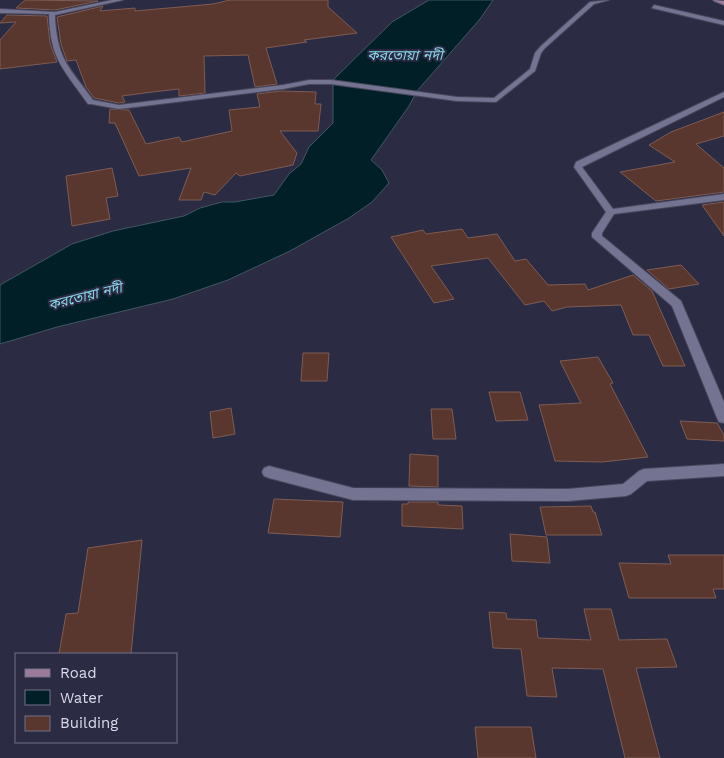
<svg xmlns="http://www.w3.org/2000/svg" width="724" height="758" font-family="'Work Sans','Noto Sans Bengali',sans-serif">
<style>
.water{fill:#001f26;stroke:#415761}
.building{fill:#59372e;stroke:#7d5c53}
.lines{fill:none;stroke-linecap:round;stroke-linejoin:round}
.street-casing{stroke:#48475c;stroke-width:2}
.secondary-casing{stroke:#48475c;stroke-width:2}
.street{fill:#747492;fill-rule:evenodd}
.secondary{fill:#9a7c9a;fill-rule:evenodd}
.labels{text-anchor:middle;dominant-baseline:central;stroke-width:4;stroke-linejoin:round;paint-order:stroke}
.far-water-label{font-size:14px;font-style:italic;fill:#88d6e8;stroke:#2c2b44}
</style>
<rect width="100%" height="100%" fill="#2c2b44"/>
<polygon class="water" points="429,0 493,0 480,19 417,91 409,106 371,160 382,170 389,183 372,202 349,218 290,251 228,280 173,299 57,327 0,344 0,285 72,244 113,231 184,216 200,208 222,202 235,202 274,195 289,174 301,164 309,147 333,123 333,80 392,22"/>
<g class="building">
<polygon points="25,0 98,1 55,10 16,8"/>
<polygon points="230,0 328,0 328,7 357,33 304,40 307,42 266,48 277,84 255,87 248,55 204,56 205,93 179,96 179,89 152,92 122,96 125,102 119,103 94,98 86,87 76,60 67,61 61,44 57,17 103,6 100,11 135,8 135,11 213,4"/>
<polygon points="7,15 47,16 50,43 57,62 0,69 0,40 16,22 0,23"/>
<polygon points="281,91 316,92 315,104 321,104 318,131 280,131 297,153 293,165 240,176 236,173 215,195 204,192 201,200 179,200 191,168 139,176 115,123 109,123 110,109 129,110 146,144 179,137 182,142 232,131 229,110 260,107 257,94"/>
<polygon points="724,112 724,136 696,144 724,168 724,192 656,201 620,172 675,162 649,145 671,132"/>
<polygon points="112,168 118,196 106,198 110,219 72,226 66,176"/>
<polygon points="724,202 724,236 702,205"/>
<polygon points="462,229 468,238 497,234 515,261 526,259 548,285 585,284 588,290 633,275 652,291 685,366 663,366 649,335 633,335 621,305 567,307 552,311 544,301 525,305 488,258 431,266 454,299 434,303 391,237 423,230 426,234"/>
<polygon points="681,265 699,284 669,289 647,270"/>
<polygon points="303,353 329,353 327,381 301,381"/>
<polygon points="598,357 613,383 610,384 648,457 602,462 555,461 539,405 581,403 560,361"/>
<polygon points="489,392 520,392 528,420 496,421"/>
<polygon points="231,408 235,434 213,438 210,412"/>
<polygon points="431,409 452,409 456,439 433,439"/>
<polygon points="680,421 717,423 724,435 724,441 687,439"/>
<polygon points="410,454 438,456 438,487 409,486"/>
<polygon points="274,499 343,502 340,537 268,533"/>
<polygon points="408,502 438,502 438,505 462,506 463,529 402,526 402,504 408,504"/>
<polygon points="591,506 593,512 595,512 602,535 546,535 540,507"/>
<polygon points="510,534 547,537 550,563 512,561"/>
<polygon points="142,540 131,654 59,654 66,614 78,613 88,548"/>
<polygon points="668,555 724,555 724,589 713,589 716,598 629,598 619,563 671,564"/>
<polygon points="584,609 611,609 619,640 667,639 677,667 636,668 660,758 625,758 603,669 552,668 557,697 527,696 521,649 493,648 489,612 506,613 507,619 536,620 538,638 591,640"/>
<polygon points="475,727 531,727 536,758 478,758"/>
</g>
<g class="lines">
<g class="street-casing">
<g id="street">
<path d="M112 0H123L55 15V19C58 61 70 68 93 100L119 105 283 85 309 80H331L457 97 494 98 530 69 535 53 541 46 590 2 609 0 594 4 545 48 541 53 535 71 496 102 457 101 331 84H309L283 89 119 109 91 104H88C64 69 50 60 49 14L0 13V9L55 12Z"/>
<polygon points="654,5 724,21 724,25 652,8"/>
<polygon points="724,92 724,97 582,167 613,209 724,194 724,200 614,214 602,233 602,236 681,301 724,402 724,423 719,422 717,418 672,306 592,237 592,233 606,212 574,167 576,162"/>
<polygon points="724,464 724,476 647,481 631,494 626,496 568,501 353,500 269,478 264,476 262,472 264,468 269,466 353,488 568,489 623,484 639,471 644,469"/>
</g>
</g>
<g class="secondary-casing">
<polygon id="secondary" points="713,0 724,1 724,5 714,1"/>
</g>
<use href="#street" class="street"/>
<use href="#secondary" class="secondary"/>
</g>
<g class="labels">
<g class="far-water-label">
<text x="405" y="55">করতোয়া নদী</text>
<text transform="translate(85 296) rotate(-14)">করতোয়া নদী</text>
</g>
</g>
<rect x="15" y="653" width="162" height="90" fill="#2c2b44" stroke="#727187"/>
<rect x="25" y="669" width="25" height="8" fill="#9a7c9a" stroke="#727187"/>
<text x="60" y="678" font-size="15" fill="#dadaeb">Road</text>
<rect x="25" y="690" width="25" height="15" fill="#001f26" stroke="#727187"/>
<text x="60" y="703" font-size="15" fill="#dadaeb">Water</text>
<rect x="25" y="716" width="25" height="15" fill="#59372e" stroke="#727187"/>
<text x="60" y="728" font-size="15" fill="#dadaeb">Building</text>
</svg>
